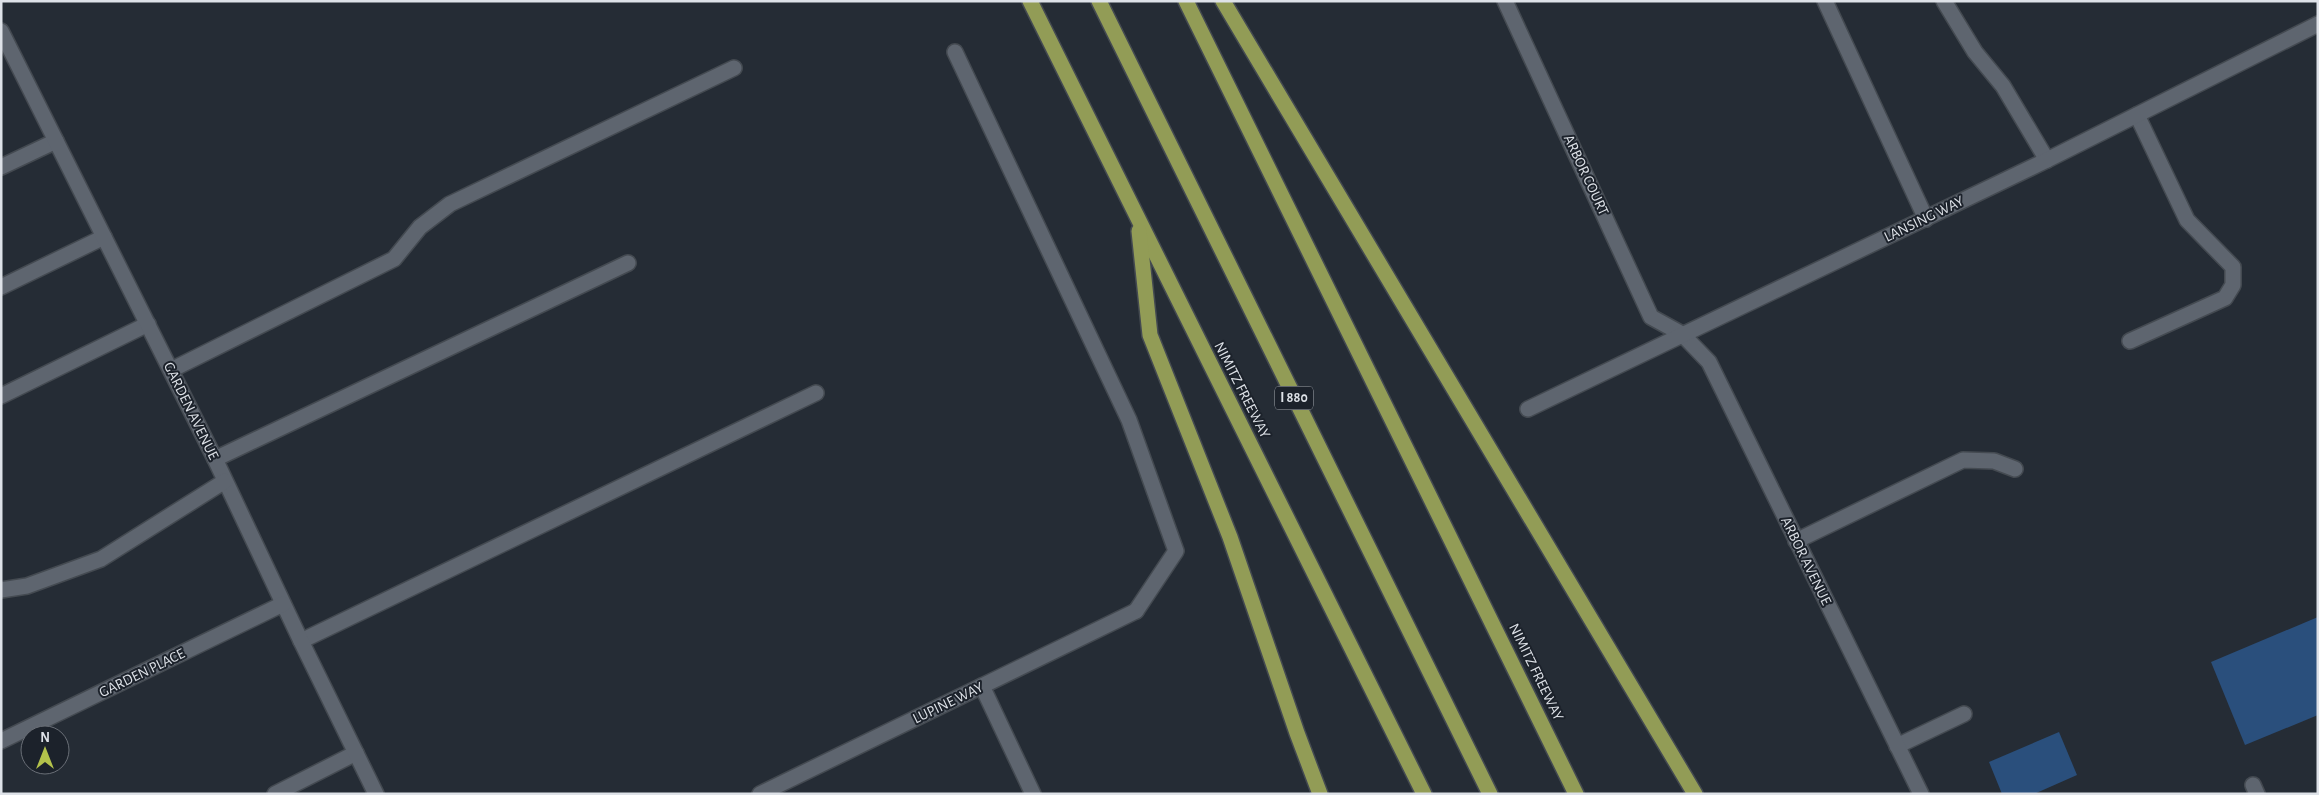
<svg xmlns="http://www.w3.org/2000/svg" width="2319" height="795" font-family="'Alegreya Sans',sans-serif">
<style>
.building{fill:#2a4f7c}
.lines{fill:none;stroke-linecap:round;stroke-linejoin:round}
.service-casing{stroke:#444a51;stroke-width:18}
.minor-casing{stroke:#444a51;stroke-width:18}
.motorway-casing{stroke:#444a51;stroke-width:18}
.service{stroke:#5e656f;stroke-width:15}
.minor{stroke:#5e656f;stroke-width:15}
.motorway{stroke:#929c56;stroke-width:15}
.labels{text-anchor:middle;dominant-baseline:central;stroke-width:4;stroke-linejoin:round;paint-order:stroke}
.shield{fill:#1c222b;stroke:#a4a8af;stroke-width:1}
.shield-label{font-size:14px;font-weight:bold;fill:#dee2e8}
.street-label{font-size:15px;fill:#dee2e8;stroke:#1c222b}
</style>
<rect width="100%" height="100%" fill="#252c35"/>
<g class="building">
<polygon points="2318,617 2318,715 2245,745 2211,662"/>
<polygon points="2059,732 2077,775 2034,794 2002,794 1989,762"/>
</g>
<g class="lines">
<g class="service-casing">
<g id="service">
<polyline points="1825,1 1926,219"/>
<polyline points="1944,1 1975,52 2003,86 2047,160"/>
<polyline points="955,52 1129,420 1176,551 1136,611"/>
<polyline points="1,167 56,141"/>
<polyline points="1,287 104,237"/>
<polyline points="2130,341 2225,298 2233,285 2233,267 2187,220 2137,115"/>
<polyline points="171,370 394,259 420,227 450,204 734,68"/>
<polyline points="1,396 148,324"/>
<polyline points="215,459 628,263"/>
<polyline points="1796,541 1963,460 1994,461 2015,469"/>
<polyline points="301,641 816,393"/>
<polyline points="982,686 1033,794"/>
<polyline points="1897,746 1964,714"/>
<polyline points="2253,785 2257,794"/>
<polyline points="275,794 356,753"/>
</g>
</g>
<g class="minor-casing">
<g id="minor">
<polyline points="1505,1 1651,317 1682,334 1709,362 1921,794"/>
<polyline points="1,31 215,459 301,641 376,794"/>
<polyline points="1528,409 2047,160 2318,24"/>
<polyline points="1,590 27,586 101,559 225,481"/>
<polyline points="1,741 283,604"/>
<polyline points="760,794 1136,611"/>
</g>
</g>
<g class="motorway-casing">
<g id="motorway">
<polyline points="1030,1 1424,794"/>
<polyline points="1099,1 1490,794"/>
<polyline points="1186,1 1576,794"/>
<polyline points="1223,1 1695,794"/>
<polyline points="1139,231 1150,335 1230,537 1297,733 1320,794"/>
</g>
</g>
<use href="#service" class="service"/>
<use href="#minor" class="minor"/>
<use href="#motorway" class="motorway"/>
</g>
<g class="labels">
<rect class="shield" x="1275" y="386.5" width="38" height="23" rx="4"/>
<g class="shield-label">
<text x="1294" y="398">I 880</text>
</g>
<g class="street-label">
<text transform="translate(1586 175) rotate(65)">ARBOR COURT</text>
<text transform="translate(1924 219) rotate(-26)">LANSING WAY</text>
<text transform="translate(1242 390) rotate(63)">NIMITZ FREEWAY</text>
<text transform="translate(191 411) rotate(64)">GARDEN AVENUE</text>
<text transform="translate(1806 561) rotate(64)">ARBOR AVENUE</text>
<text transform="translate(1536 672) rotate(64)">NIMITZ FREEWAY</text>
<text transform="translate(142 673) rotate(-26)">GARDEN PLACE</text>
<text transform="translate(948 703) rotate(-26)">LUPINE WAY</text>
</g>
</g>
<rect width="2319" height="795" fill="none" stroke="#dee2e8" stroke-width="5"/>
<g transform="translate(45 750)"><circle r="24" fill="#1c222b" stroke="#6a6f77"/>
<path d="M0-4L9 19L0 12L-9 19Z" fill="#b3c24b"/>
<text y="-8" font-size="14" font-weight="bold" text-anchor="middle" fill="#dee2e8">N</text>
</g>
</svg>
